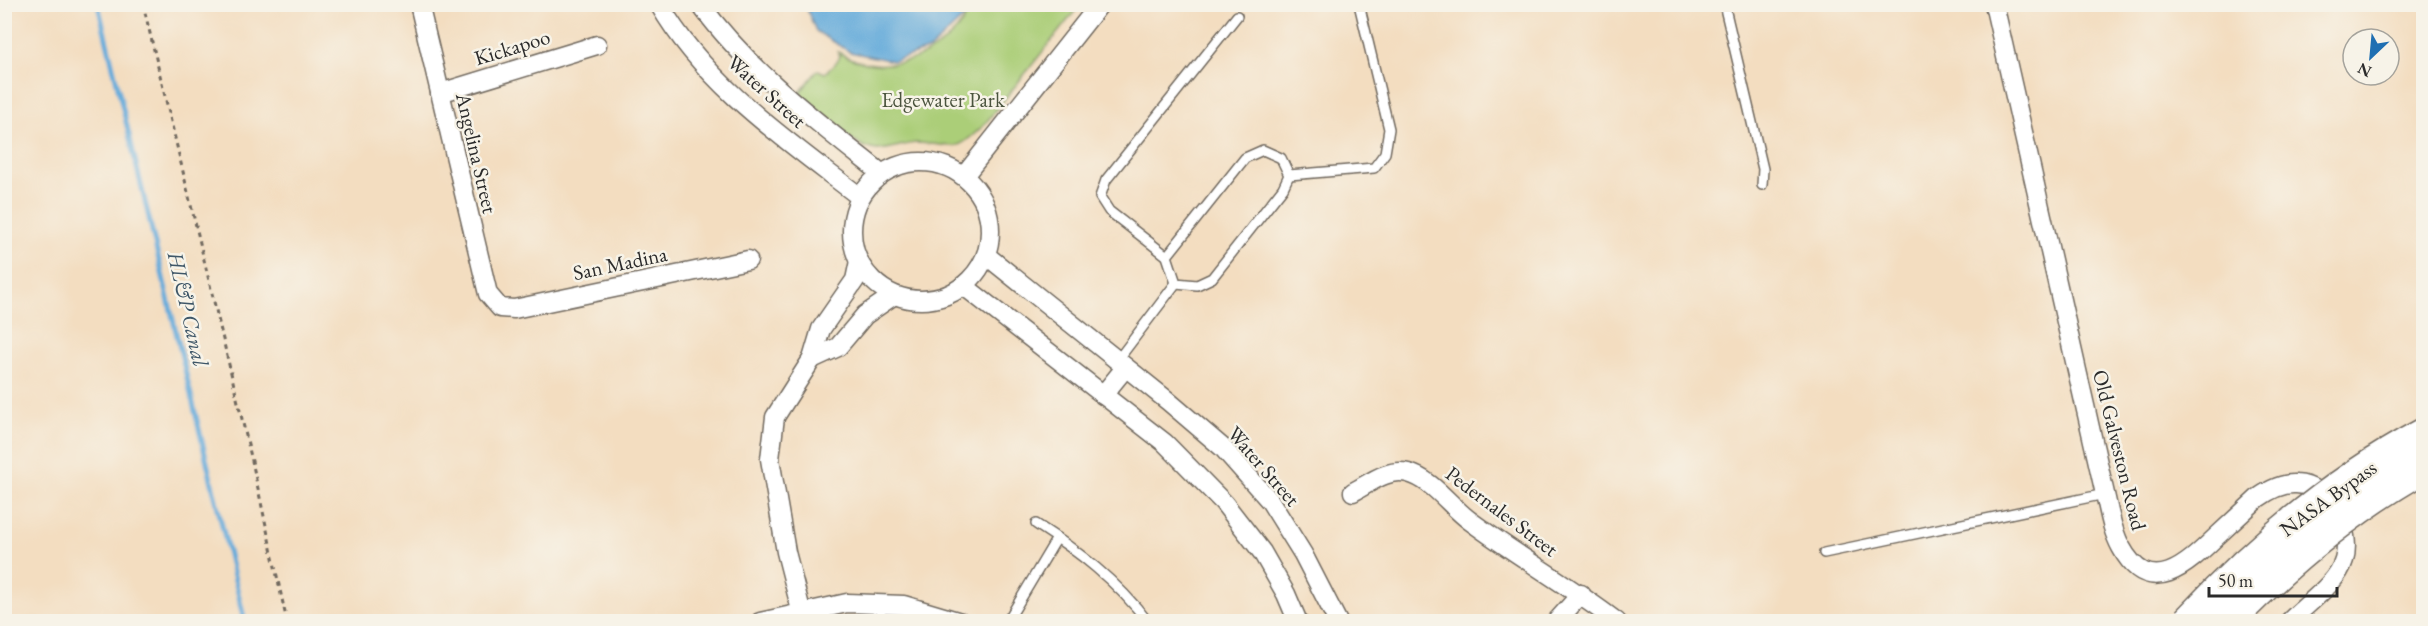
<svg xmlns="http://www.w3.org/2000/svg" width="2428" height="626" font-family="'EB Garamond',serif">
<style>
.green{fill:#abce78;stroke:#6b7c52;stroke-width:1.5}
.water{fill:#64aada;stroke:#486a82;stroke-width:1.5}
.lines{fill:none;stroke-linecap:round;stroke-linejoin:round}
.stream{stroke:#64aada;stroke-width:5}
.lane-casing{stroke:#71695f;stroke-width:12}
.street-casing{stroke:#71695f;stroke-width:21}
.path{stroke:#71695f;stroke-width:3;stroke-dasharray:4.5 4.5;stroke-linecap:butt}
.lane{stroke:#fff;stroke-width:9}
.street{stroke:#fff;stroke-width:18}
.highway-bridge-casing{stroke:#71695f;stroke-width:36;stroke-linecap:butt}
.highway-bridge{stroke:#fff;stroke-width:33}
.labels{text-anchor:middle;dominant-baseline:central;stroke-width:5;stroke-linejoin:round;paint-order:stroke}
.street-label{font-size:21px;fill:#2b2b2b;stroke:#f7f3e8}
.park-label{font-size:21px;fill:#4b543e;stroke:#f7f3e8}
.water-label{font-size:22px;font-style:italic;fill:#3f5768;stroke:#f7f3e8}
</style>
<rect width="100%" height="100%" fill="#f7f3e8"/>
<filter id="ink" filterUnits="userSpaceOnUse"><feTurbulence type="fractalNoise" baseFrequency=".0167" numOctaves="2"/><feDisplacementMap in="SourceGraphic" scale="12" xChannelSelector="R" yChannelSelector="G"/><feConvolveMatrix kernelMatrix="1 2 1 2 8 2 1 2 1" color-interpolation-filters="sRGB"/></filter>
<filter id="wash" filterUnits="userSpaceOnUse"><feTurbulence type="fractalNoise" baseFrequency=".008" numOctaves="4" result="noise"/><feDisplacementMap in="SourceGraphic" scale="24" xChannelSelector="R" yChannelSelector="G"/><feGaussianBlur stdDeviation="1.35" result="paint"/><feColorMatrix in="noise" values="0 0 0 0 0 0 0 0 0 0 0 0 0 0 0 0 0 1.4 0 .05"/><feComposite in="paint" operator="in"/></filter>
<g filter="url(#wash)">
<rect width="100%" height="100%" fill="#f3ddc0"/>
<path class="green" d="M972 5H1080L984 125C952 156 957 144 918 143 904 143 891 150 877 150 854 149 816 110 798 95L818 70 825 73 834 65 840 57 838 52C886 82 952 54 972 5Z"/>
<polygon class="water" points="805,5 970,5 965,16 930,49 893,61 850,52 816,31"/>
<g class="lines">
<polyline class="stream" points="98,4 245,622"/>
</g>
</g>
<g filter="url(#ink)">
<g class="lines">
<g class="lane-casing">
<g id="lane">
<polyline points="1724,4 1763,169 1762,185"/>
<polygon points="1263,150 1281,158 1289,175 1283,188 1212,278 1197,285 1176,283 1167,256 1245,158"/>
<polyline points="1289,175 1374,168 1385,153 1389,129 1359,4"/>
<polyline points="1167,256 1109,211 1100,197 1106,180 1237,16"/>
<polyline points="1117,361 1176,283"/>
<path d="M1036 524C1078 551 1117 581 1148 622"/>
<polyline points="1824,553 2105,494"/>
<polyline points="1007,622 1057,538"/>
</g>
</g>
<g class="street-casing">
<g id="street">
<polyline points="419,4 488,294 500,308 514,309 748,260"/>
<path d="M659 4C706 86 788 141 860 197"/>
<path d="M700 4C749 71 817 122 881 173"/>
<path d="M1994 4 2105 494C2109 511 2112 531 2121 547 2150 601 2188 564 2217 536 2231 523 2244 511 2258 498 2269 490 2282 483 2296 484 2329 485 2353 530 2344 560 2337 584 2306 604 2289 622"/>
<polyline points="440,93 597,45"/>
<circle cx="921" cy="231" r="69"/>
<polyline points="964,176 1100,4"/>
<polyline points="987,256 1168,401 1223,448 1270,501 1303,554 1338,622"/>
<polyline points="964,286 1165,443 1224,503 1262,552 1286,594 1298,622"/>
<polyline points="812,359 838,347 865,315 894,295"/>
<polyline points="1103,395 1125,368"/>
<path d="M1353 492C1370 483 1388 468 1408 473 1432 479 1450 506 1469 520 1517 556 1569 585 1617 622"/>
<polyline points="760,622 847,603 904,605 961,622"/>
<polyline points="804,622 786,552 770,459 775,417 812,359 821,329 855,280 859,261"/>
<polyline points="1556,622 1581,594"/>
</g>
</g>
<polyline class="path" points="143,4 252,461 287,622"/>
<use href="#lane" class="lane"/>
<use href="#street" class="street"/>
<g class="highway-bridge-casing">
<g id="highway-bridge">
<path d="M2189 622C2258 548 2334 483 2424 435"/>
<path d="M2226 622C2285 562 2350 507 2424 466"/>
</g>
</g>
<use href="#highway-bridge" class="highway-bridge"/>
</g>
</g>
<g class="labels">
<g class="street-label">
<text transform="translate(512 47) rotate(-17)">Kickapoo</text>
<text transform="translate(767 91) rotate(42)">Water Street</text>
<text transform="translate(477 153) rotate(77)">Angelina Street</text>
<text transform="translate(620 263) rotate(-12)">San Madina</text>
<text transform="translate(2120 450) rotate(76)">Old Galveston Road</text>
<text transform="translate(1264 466) rotate(49)">Water Street</text>
<text transform="translate(2328 498) rotate(-36)">NASA Bypass</text>
<text transform="translate(1502 511) rotate(37)">Pedernales Street</text>
</g>
<g class="park-label">
<text x="943" y="99">Edgewater Park</text>
</g>
<g class="water-label">
<text transform="translate(188 309) rotate(77)">HL&amp;P Canal</text>
</g>
</g>
<rect width="2428" height="626" fill="none" stroke="#f7f3e8" stroke-width="24"/>
<g transform="translate(2371 57) rotate(206)"><circle r="28" fill="#f7f3e8" stroke="#a5a39c" stroke-width="1.5"/>
<path d="M0-4.5L10 22L0 15L-10 22Z" fill="#1f6fb2"/>
<text y="-9" font-size="16" font-weight="bold" text-anchor="middle" fill="#2b2b2b">N</text>
</g>
<path d="M2209 587v9h128v-9" fill="none" stroke="#2b2b2b" stroke-width="3"/>
<text x="2218" y="587" font-size="18" fill="#2b2b2b" stroke="#f7f3e8" stroke-width="4.5" paint-order="stroke">50 m</text>
</svg>
